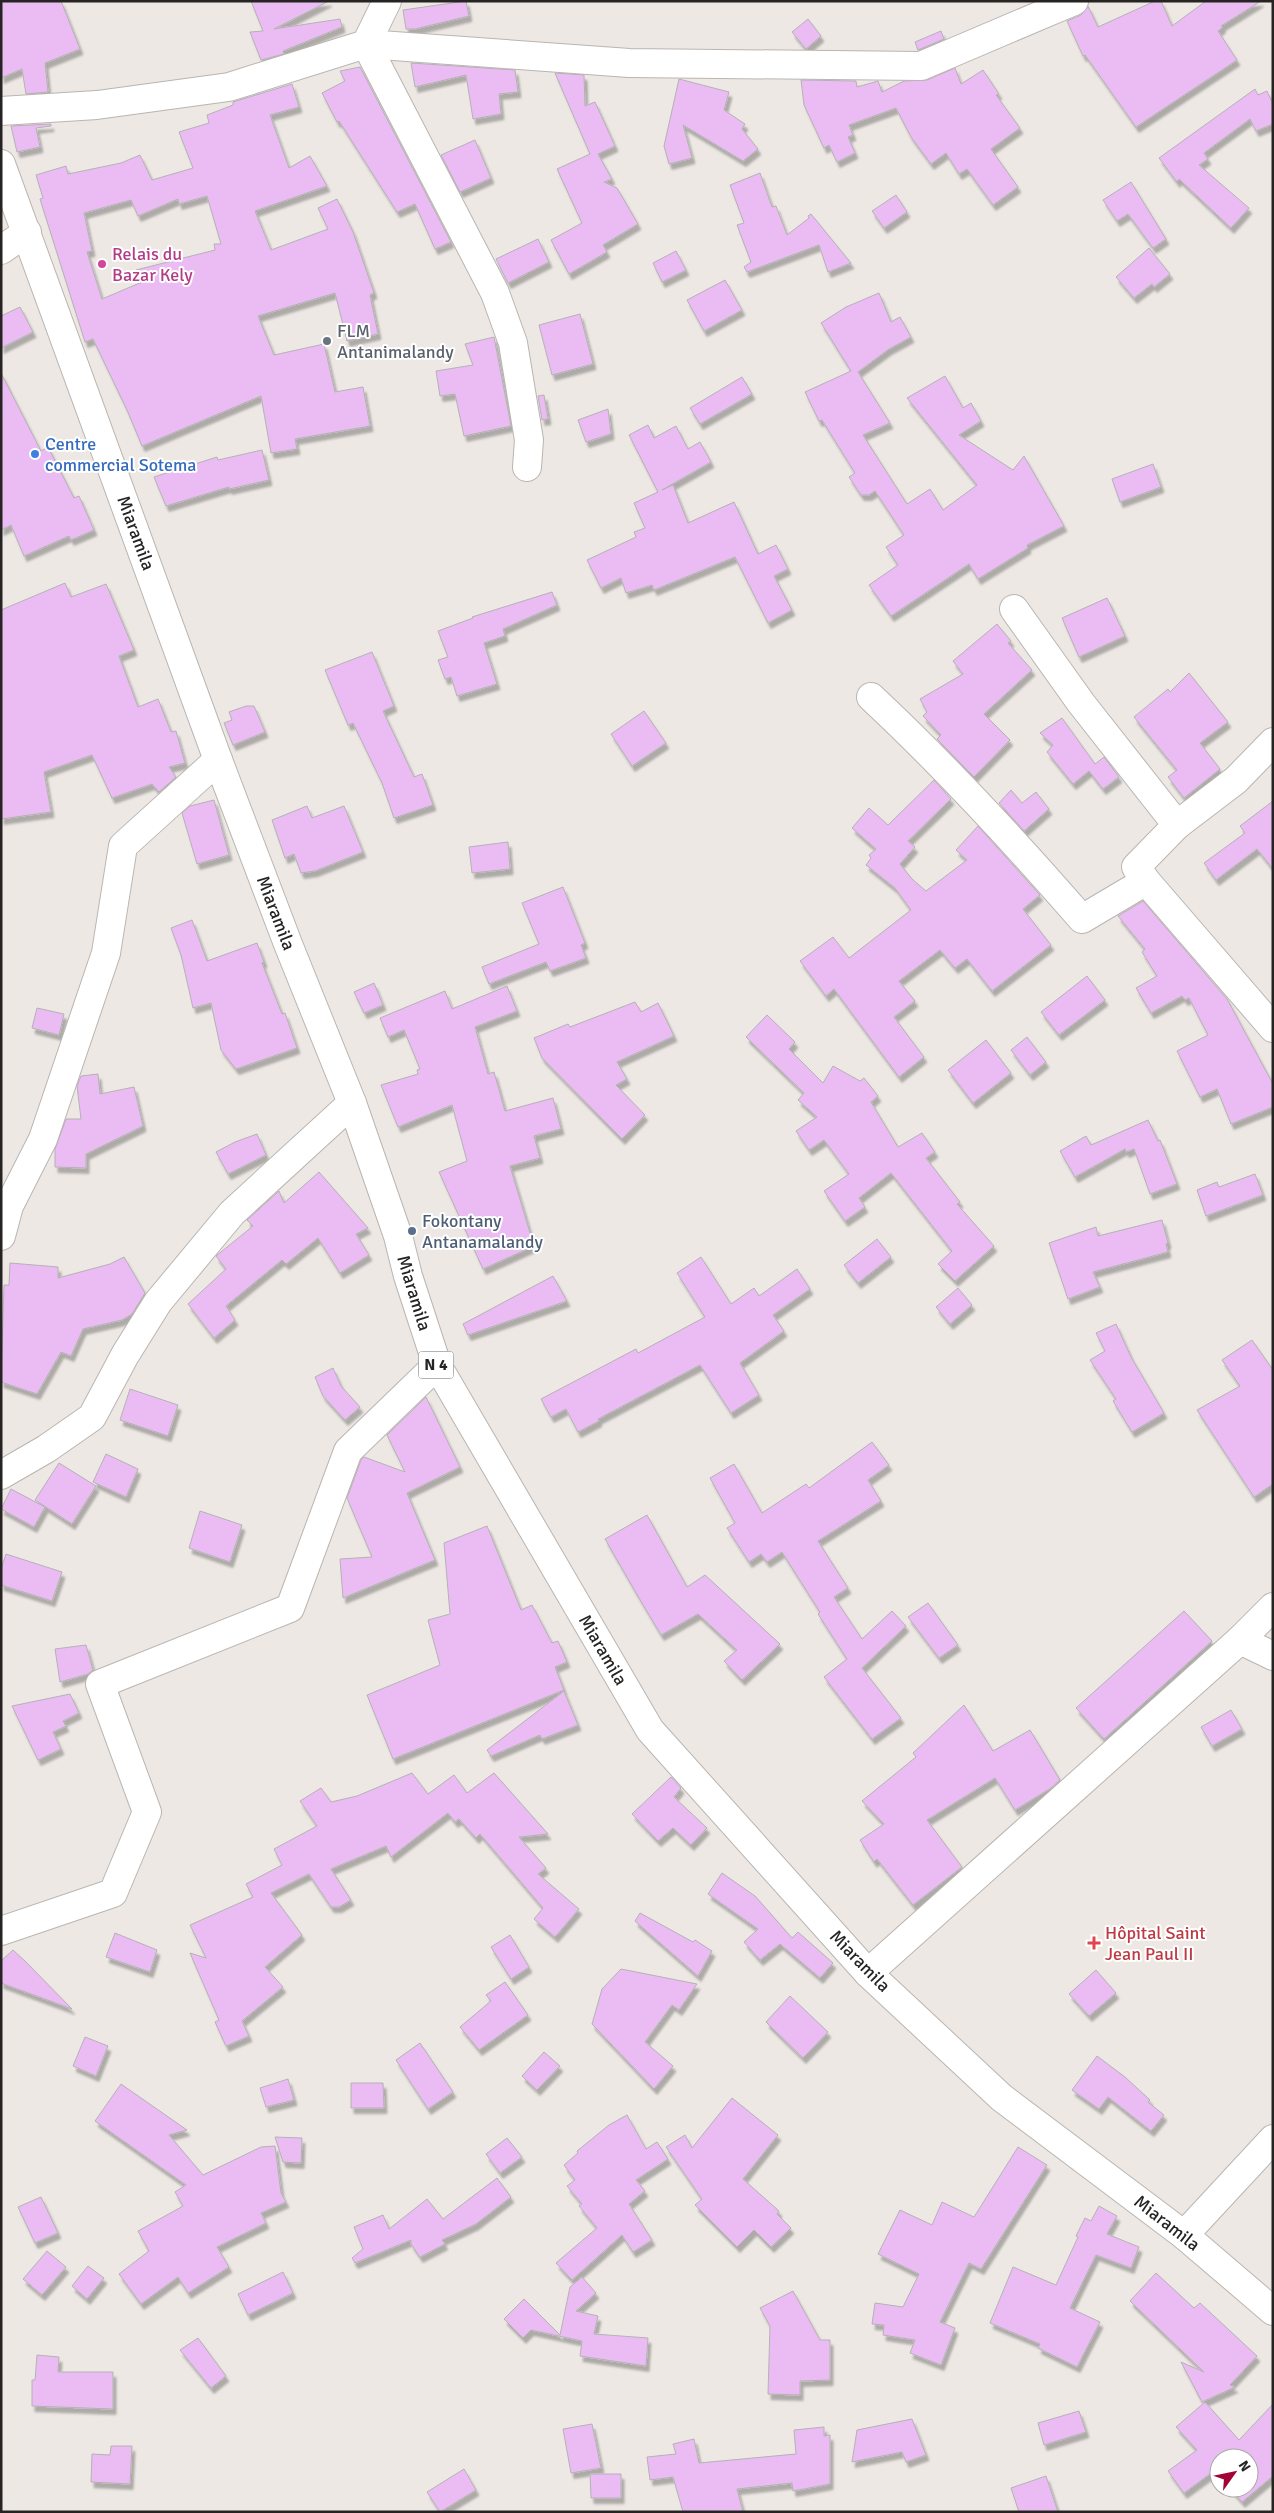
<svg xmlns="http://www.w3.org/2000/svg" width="1274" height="2513" font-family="Signika,sans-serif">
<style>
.building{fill:#eabcf3;stroke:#b4b1b5;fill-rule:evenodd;filter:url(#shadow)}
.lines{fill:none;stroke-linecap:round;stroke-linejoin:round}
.minor-casing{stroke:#bab5b1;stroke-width:30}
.major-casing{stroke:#bab5b1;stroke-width:30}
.minor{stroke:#fff;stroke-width:28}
.major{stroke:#fff;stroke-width:28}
.hotel-dot{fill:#d1479c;stroke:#fff;stroke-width:2}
.worship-dot{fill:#6b7280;stroke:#fff;stroke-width:2}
.shop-dot{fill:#3f7fe0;stroke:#fff;stroke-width:2}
.service-dot{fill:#5c6f8a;stroke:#fff;stroke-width:2}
.health-dot{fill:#e0444e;stroke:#fff;stroke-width:2}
.labels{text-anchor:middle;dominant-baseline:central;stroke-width:4;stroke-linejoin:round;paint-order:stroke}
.shield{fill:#fff;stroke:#676665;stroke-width:1}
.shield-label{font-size:16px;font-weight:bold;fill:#262423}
.hotel-label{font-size:18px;fill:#b23c85;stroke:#fff;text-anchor:start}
.worship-label{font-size:18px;fill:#5b616d;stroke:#fff;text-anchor:start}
.shop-label{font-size:18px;fill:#366cbe;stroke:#fff;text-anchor:start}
.street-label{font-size:18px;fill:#262423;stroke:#fff}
.service-label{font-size:18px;fill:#4e5e75;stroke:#fff;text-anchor:start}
.health-label{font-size:18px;fill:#be3a42;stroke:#fff;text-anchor:start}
</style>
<defs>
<filter id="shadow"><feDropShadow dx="3" dy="5.5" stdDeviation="1" flood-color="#0004"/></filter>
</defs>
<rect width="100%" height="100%" fill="#ede8e4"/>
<g class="building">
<polygon points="1,1 61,1 80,49 45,63 48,92 26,94 22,69 1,78"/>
<polygon points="251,1 329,1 274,29 340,19 342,27 283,51 284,54 261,60 250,32 263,31"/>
<polygon points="466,1 469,16 415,29 406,29 403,10"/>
<polygon points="1155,1 1161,1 1172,26 1206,1 1261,1 1221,26 1223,27 1218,31 1237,60 1136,127 1085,55 1083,56 1067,21 1081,15 1088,6 1098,27"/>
<polygon points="808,19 821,36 806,49 792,32"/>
<polygon points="941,31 944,39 918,50 915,42"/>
<polygon points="411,63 515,70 518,92 499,94 501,114 473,119 466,75 415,87"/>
<polygon points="360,67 451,242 435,249 415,204 397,212 339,121 337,122 322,93 345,81 340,71"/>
<polygon points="955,68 961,84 983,70 999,94 996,95 1020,128 991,149 1018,187 993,205 967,169 959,174 946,153 931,164 911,137 896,108 849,125 853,135 848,137 855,153 837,162 829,145 824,148 804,105 801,80 856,81 857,87 878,81 882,92 904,81 927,80"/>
<polygon points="555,73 584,75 585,106 595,102 615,146 598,154 612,179 604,182 617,188 638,224 603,245 607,252 569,274 551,240 582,223 557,169 590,154"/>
<polygon points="679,79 729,92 724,110 745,124 742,129 758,149 743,161 683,125 692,158 669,164 664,146"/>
<path d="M292 84 299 107 270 115 289 168 310 156 327 186 255 211 271 250 328 229 318 208 337 199 353 232 374 293 370 295 378 334 347 341 335 293 258 316 274 355 324 344 335 392 363 387 370 426 295 439 297 449 271 453 261 396 142 446 127 410 93 339 85 342 40 199 43 198 36 175 66 166 68 174 121 163 140 155 152 180 193 168 179 132 209 123 207 115 233 105V102ZM207 196 221 244H214L215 250 136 270 142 282 102 299 87 252 92 251 84 213 131 200 138 216 178 199 179 204Z"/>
<polygon points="1255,89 1258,95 1267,91 1273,104 1273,124 1256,131 1250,119 1204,153 1208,159 1199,165 1249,208 1231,228 1179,179 1177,182 1159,158"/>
<polygon points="51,124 51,126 36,128 40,147 17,152 11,126"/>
<polygon points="475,140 491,178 460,192 441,155"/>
<polygon points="760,173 772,207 776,206 787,235 809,218 808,216 811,214 851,263 828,272 819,245 747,272 744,267 751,262 737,225 744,223 730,185"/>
<polygon points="1131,182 1166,239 1153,248 1128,214 1117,221 1103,200"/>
<polygon points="896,195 907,212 884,228 872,211"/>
<polygon points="538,239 549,262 508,283 496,259"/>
<polygon points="1149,248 1170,274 1154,287 1152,284 1134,298 1116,277"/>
<polygon points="676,251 686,270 662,282 653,263"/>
<polygon points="725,280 742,310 704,331 687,300"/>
<polygon points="879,293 891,322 900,317 911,337 889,349 858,372 890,423 863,435 907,504 930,489 943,510 977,485 907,398 945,376 963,408 971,403 981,421 959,435 1013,470 1024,456 1064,526 1027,545 1028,548 978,579 969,564 891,616 869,585 898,565 886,547 904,535 875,491 869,495 861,495 849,477 855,473 822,420 819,421 805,392 851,371 821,323 846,307"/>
<polygon points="20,307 33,332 1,348 1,316"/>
<polygon points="580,314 593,364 552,375 539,325"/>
<polygon points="494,337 511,426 464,436 455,394 440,396 436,371 473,365 465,344"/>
<polygon points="1,373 41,451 48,447 74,498 79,496 94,530 71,540 69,536 24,556 11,525 1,530"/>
<polygon points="742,377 752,394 700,424 690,408"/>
<polygon points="544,395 548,419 542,420 538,396"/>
<polygon points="608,409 611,434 586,442 578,420"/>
<polygon points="648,425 654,438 676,426 688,449 700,442 711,462 662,490 673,485 688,523 734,502 758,554 776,545 788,569 774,576 792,610 768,623 735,557 654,590 652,585 626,593 621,578 601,588 587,560 636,537 634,532 645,528 634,503 658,492 629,435"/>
<polygon points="262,450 269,480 229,489 229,487 166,506 154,477 217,457 218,460"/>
<polygon points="1153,464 1161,487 1120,502 1112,479"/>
<polygon points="65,583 71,597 106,584 134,650 119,656 138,707 158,699 171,732 176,731 185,763 169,767 176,777 159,792 152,784 112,798 92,755 44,772 51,812 1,819 1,610"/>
<polygon points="552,592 557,605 503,629 505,636 484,643 497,684 457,696 451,677 445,679 438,660 448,657 438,631 473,618 472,617"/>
<polygon points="1107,598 1125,636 1079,657 1062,618"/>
<polygon points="997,624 1011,641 1008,643 1032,670 984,714 1010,740 974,777 937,739 941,735 923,716 927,712 920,699 963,674 953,661"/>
<polygon points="372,652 394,706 383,711 414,777 422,774 433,805 394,818 382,783 353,723 348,725 325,670"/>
<polygon points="1189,673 1228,722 1200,743 1220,769 1184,798 1168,777 1177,770 1134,717 1168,689 1170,692"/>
<polygon points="246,706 254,706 265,732 233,745 224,723 232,720 229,712"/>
<polygon points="644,711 666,743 632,766 611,734"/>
<polygon points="1062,718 1095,764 1104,757 1119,777 1103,789 1089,771 1073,784 1047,752 1053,745 1040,733"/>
<polygon points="934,780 951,799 908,841 915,847 900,864 912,879 926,891 967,860 956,850 978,826 1040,895 1023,909 1051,945 992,991 967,959 955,968 940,950 899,981 915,1001 894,1017 924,1057 899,1077 834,989 826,996 800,961 833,937 849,958 911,910 895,888 866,865 871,858 869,855 876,849 852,828 869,808 888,825"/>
<polygon points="1011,790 1022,803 1036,792 1049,809 1024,831 999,803"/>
<polygon points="214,800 229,855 197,864 182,813 190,806"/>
<polygon points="1273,801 1273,869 1257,849 1216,880 1204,863 1245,833 1240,826"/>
<polygon points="307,806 312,818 344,806 363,852 315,871 301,873 294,854 285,858 272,820"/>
<polygon points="508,842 510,869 472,873 469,847"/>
<polygon points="563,887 585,943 581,945 586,958 550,971 546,962 489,984 482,967 539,944 522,903"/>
<polygon points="1143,901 1227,999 1273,1084 1273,1107 1231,1124 1217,1089 1200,1097 1177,1051 1208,1035 1189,998 1185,1000 1182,996 1151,1013 1136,988 1157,976 1142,952 1145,949 1118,916"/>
<polygon points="192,920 207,961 257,943 264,962 262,963 282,1014 285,1013 297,1048 236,1069 221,1050 211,1003 193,1008 181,955 171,928"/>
<polygon points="1087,976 1105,1000 1059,1035 1041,1012"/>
<polygon points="374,983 383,1005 364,1013 354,992"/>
<polygon points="507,986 517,1011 475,1027 488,1074 494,1072 505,1111 553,1098 561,1129 534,1136 540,1158 510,1166 534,1246 483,1269 439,1172 467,1161 452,1105 398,1127 381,1085 418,1074 417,1070 420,1069 404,1030 388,1037 380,1018 445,991 452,1009"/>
<polygon points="635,1002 641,1012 658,1003 674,1036 617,1062 627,1079 616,1085 645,1115 622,1139 542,1058 534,1038 568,1024 570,1027"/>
<polygon points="37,1008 64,1014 59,1035 32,1028"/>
<polygon points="767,1015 795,1042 789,1049 823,1083 833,1066 860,1081 864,1078 878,1096 871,1102 898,1147 922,1133 935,1152 926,1158 960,1202 957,1204 994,1246 955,1281 938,1264 952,1251 891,1173 859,1198 865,1207 845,1221 824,1191 849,1174 824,1140 809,1150 796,1131 817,1117 798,1100 804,1093 746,1037"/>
<polygon points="1027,1037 1046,1062 1030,1075 1011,1050"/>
<polygon points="986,1040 1011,1073 973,1103 948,1070"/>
<polygon points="98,1074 100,1094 134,1087 143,1126 86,1154 86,1168 55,1167 55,1149 66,1119 81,1119 77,1086 81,1076"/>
<polygon points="1148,1120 1158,1141 1160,1140 1177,1184 1150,1194 1134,1149 1126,1152 1125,1149 1075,1177 1060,1151 1086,1136 1091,1145"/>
<polygon points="257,1134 266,1155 228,1174 216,1152 235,1142"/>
<polygon points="319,1172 368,1228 356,1234 369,1255 340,1273 318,1238 286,1264 282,1260 226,1306 235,1320 214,1338 188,1304 226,1269 216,1256 253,1226 247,1220 279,1191 284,1203"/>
<polygon points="1255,1174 1263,1195 1206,1216 1197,1190 1217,1182 1219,1187"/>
<polygon points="1162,1220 1168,1243 1166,1244 1168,1252 1093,1272 1100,1287 1068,1299 1049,1243 1096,1227 1098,1236"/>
<polygon points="877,1239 891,1257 858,1283 844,1265"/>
<polygon points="124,1257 145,1293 132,1314 122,1320 83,1329 71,1356 61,1352 37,1394 1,1382 4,1285 9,1285 10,1263 58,1267 58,1278 110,1264"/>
<polygon points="701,1257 731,1304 754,1288 759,1296 797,1269 810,1289 773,1315 784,1331 740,1363 759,1395 731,1413 700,1365 598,1419 599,1421 578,1432 566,1409 551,1417 541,1399 636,1349 638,1353 705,1317 677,1273"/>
<polygon points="553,1276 567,1301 468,1335 463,1324"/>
<polygon points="958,1288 972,1305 950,1324 936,1307"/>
<polygon points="1116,1324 1131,1357 1164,1413 1132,1432 1113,1401 1116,1399 1090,1360 1105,1351 1096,1333"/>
<polygon points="1252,1340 1273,1370 1273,1484 1254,1497 1197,1410 1240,1386 1222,1360"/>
<polygon points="333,1368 341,1386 360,1407 345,1420 323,1396 315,1377"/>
<polygon points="130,1389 178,1405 168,1436 120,1420"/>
<polygon points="426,1397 460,1467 407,1493 435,1560 343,1598 340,1559 372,1557 347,1498 361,1460 364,1457 405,1472 387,1435"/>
<polygon points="872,1442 889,1465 868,1480 881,1501 818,1541 848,1588 834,1597 862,1639 892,1611 906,1626 862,1668 901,1718 872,1739 824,1677 847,1659 818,1614 820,1612 782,1552 767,1562 761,1554 749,1562 727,1528 735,1523 710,1478 734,1464 762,1513 806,1484 809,1488"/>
<polygon points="106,1454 138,1469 126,1497 93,1482"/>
<polygon points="59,1463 96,1486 72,1524 35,1500"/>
<polygon points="11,1489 45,1507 34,1527 1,1509"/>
<polygon points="200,1511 242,1525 230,1562 189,1548"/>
<polygon points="647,1515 687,1587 705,1575 780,1644 742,1680 724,1661 737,1650 698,1614 661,1635 639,1598 605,1539"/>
<polygon points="487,1526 521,1610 532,1605 552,1643 558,1641 567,1662 555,1667 564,1690 393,1759 367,1695 440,1665 428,1620 450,1614 444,1543"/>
<polygon points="6,1554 62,1572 52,1601 1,1585 1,1569"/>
<polygon points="928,1603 958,1645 939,1658 908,1617"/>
<polygon points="1184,1611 1212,1641 1104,1739 1076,1708"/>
<polygon points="86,1645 93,1670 88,1674 60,1682 55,1649"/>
<polygon points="564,1691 578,1725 542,1739 540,1735 491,1756 487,1750"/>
<polygon points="70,1694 79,1713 63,1721 66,1726 53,1732 61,1749 38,1760 12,1706"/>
<polygon points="964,1705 993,1751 1030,1730 1060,1780 1051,1788 1015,1810 995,1778 927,1820 962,1867 913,1905 877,1859 874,1862 860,1840 884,1824 862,1801 916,1757 913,1753"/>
<polygon points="1231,1710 1242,1729 1212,1746 1201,1727"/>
<polygon points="412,1773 428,1794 454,1775 467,1793 494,1773 548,1834 519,1837 546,1868 538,1874 579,1909 555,1937 534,1919 543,1908 480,1834 476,1838 459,1819 455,1822 448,1813 391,1857 386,1846 331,1869 351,1900 339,1907 331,1907 309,1874 271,1893 302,1935 265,1967 283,1987 242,2021 249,2036 226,2046 215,2022 219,2020 190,1953 206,1958 190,1925 253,1897 246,1884 282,1865 274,1849 317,1826 300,1801 321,1788 331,1802 357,1796"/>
<polygon points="671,1777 681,1788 674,1797 707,1828 691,1845 673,1828 658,1841 632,1814"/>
<polygon points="722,1873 755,1896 792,1938 798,1932 833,1963 820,1978 780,1944 760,1960 744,1942 758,1929 708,1894"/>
<polygon points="640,1913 693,1942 695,1940 712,1951 698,1976 635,1921"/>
<polygon points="115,1933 157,1950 150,1972 106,1957"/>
<polygon points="510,1935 529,1967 511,1979 491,1947"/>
<polygon points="13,1950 25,1961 72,2009 1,1983 1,1961"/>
<polygon points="621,1969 697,1984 679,2010 672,2005 645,2042 673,2066 654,2089 592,2024 602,1989"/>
<polygon points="1096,1970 1116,1993 1089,2016 1069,1994"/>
<polygon points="505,1982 528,2015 479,2050 460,2027 491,2001 486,1995"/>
<polygon points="790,1996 828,2032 803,2058 766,2022"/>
<polygon points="85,2037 108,2046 96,2076 73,2066"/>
<polygon points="420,2043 453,2092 428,2109 396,2060"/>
<polygon points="544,2052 560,2066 537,2090 522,2076"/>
<polygon points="1097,2056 1125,2077 1150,2100 1148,2102 1164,2115 1151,2131 1108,2097 1099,2109 1072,2090"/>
<polygon points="288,2079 294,2100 266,2107 260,2088"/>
<polygon points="351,2083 383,2083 384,2108 351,2108"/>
<polygon points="121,2084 187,2130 169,2135 203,2175 261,2147 275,2146 281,2193 286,2202 261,2213 266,2223 217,2247 229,2267 188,2293 178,2277 141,2304 119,2274 149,2251 138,2231 183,2206 175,2192 186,2185 95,2121"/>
<polygon points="732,2098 778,2135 743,2179 779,2211 777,2214 791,2228 771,2247 754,2230 737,2247 695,2205 702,2199 666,2147 685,2135 692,2148"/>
<polygon points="627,2115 646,2149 657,2142 668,2159 636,2180 645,2191 629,2204 652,2240 633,2252 622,2235 572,2280 556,2263 597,2228 579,2206 582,2204 567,2186 575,2180 564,2165 578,2153 577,2151 609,2125"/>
<polygon points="275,2137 302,2138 301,2163 283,2162"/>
<polygon points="507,2138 522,2157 500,2173 486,2154"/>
<polygon points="1018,2147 1047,2165 981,2269 969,2263 940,2322 955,2328 941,2365 910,2353 915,2340 883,2335 884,2325 872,2324 875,2303 903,2307 919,2274 878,2254 900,2210 932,2225 942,2202 974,2217"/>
<polygon points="497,2178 511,2197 476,2224 442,2240 445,2244 420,2257 411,2244 411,2240 355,2263 352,2258 363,2249 354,2227 383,2215 389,2229 427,2199 443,2219"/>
<polygon points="41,2197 58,2233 35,2243 18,2207"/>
<polygon points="1099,2206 1117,2216 1107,2234 1139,2247 1131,2268 1096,2255 1070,2308 1100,2322 1077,2367 1038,2348 1040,2344 990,2323 1013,2267 1056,2285 1078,2237 1076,2236 1085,2218 1091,2221"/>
<polygon points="47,2251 66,2267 42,2295 23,2279"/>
<polygon points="88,2266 104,2278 87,2299 72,2286"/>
<polygon points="283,2272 293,2293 248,2315 238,2294"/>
<polygon points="1156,2273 1194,2308 1200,2303 1257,2356 1230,2385 1235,2387 1202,2402 1181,2362 1204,2372 1130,2301"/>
<polygon points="582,2277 596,2293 576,2311 598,2316 594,2334 648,2338 646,2366 580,2356 582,2341 531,2330 523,2338 504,2319 524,2299 560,2335 570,2287"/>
<polygon points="793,2291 820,2340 830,2340 830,2380 800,2381 800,2395 768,2394 770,2326 760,2308"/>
<polygon points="198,2338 226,2376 211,2388 180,2350"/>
<polygon points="37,2355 59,2357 58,2372 113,2372 113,2409 32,2406 32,2380 35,2380"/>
<polygon points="1205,2402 1239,2440 1273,2404 1273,2476 1242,2502 1230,2488 1249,2488 1249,2458 1219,2458 1219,2476 1214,2471 1184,2493 1168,2471 1197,2450 1176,2427"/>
<polygon points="1079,2411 1086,2432 1044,2445 1038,2423"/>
<polygon points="912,2419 926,2455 906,2462 902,2452 852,2462 857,2430"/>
<polygon points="592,2424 601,2468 571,2473 563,2429"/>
<polygon points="824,2427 824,2436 830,2435 830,2484 793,2491 792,2483 737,2489 743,2512 683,2512 673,2477 650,2480 647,2457 676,2454 673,2444 694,2439 699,2463 796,2454 794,2430"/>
<polygon points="111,2446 132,2446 130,2484 91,2482 92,2454 110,2455"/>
<polygon points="464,2469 476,2490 440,2512 427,2492"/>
<polygon points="590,2474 621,2474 621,2498 591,2498"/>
<polygon points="1046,2476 1058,2512 1019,2512 1011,2488"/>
</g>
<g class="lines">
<g class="minor-casing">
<g id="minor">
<polyline points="387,1 366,44 495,293 513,343 529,440 527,467"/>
<polyline points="1,111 97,105 229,87 366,44 629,63 921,66 1074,1"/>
<polyline points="1,250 27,232"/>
<polyline points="1014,609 1081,703 1177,825"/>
<path d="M871 697C946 767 1015 842 1082 919L1146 881"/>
<polyline points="1273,742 1236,780 1177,825 1136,867 1146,881 1273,1028"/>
<polyline points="1,1236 9,1206 43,1139 106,953 123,846 218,760"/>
<polyline points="1,1475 46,1449 92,1417 125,1355 158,1302 232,1213 352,1103"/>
<polyline points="1240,1640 1273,1656"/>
<polyline points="1,1931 113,1893 147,1812 100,1684 290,1608 348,1451 437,1365"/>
<polyline points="868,1973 1240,1640 1273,1607"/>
<polyline points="1184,2235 1273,2139"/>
</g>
</g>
<g class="major-casing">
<polyline id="major" points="1,164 218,760 288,944 352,1103 398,1236 408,1276 437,1365 650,1730 868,1973 1002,2098 1184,2235 1273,2311"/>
</g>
<use href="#minor" class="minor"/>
<use href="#major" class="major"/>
</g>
<circle class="hotel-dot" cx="102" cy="264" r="5"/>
<circle class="worship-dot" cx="327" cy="341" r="5"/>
<circle class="shop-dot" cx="35" cy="454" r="5"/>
<circle class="service-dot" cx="412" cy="1231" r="5"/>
<path class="health-dot" d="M1091.5 1935.5h5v5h5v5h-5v5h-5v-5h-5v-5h5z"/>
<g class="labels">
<rect class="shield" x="418.5" y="1351.5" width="35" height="27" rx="4"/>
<g class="shield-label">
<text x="436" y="1365">N 4</text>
</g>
<g class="hotel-label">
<text x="112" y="254">Relais du<tspan x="112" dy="21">Bazar Kely</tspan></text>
</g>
<g class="worship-label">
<text x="337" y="331">FLM<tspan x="337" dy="21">Antanimalandy</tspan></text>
</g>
<g class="shop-label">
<text x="45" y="444">Centre<tspan x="45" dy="21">commercial Sotema</tspan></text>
</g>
<g class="street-label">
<text transform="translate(136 533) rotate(70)">Miaramila</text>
<text transform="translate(276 913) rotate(69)">Miaramila</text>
<text transform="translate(414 1293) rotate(73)">Miaramila</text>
<text transform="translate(603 1650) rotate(60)">Miaramila</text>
<text transform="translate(860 1961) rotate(46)">Miaramila</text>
<text transform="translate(1167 2223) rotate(38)">Miaramila</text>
</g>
<g class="service-label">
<text x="422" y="1221">Fokontany<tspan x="422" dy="21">Antanamalandy</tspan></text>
</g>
<g class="health-label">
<text x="1105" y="1933">Hôpital Saint<tspan x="1105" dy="21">Jean Paul II</tspan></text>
</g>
</g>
<rect width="1274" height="2513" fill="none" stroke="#262423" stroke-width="5"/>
<g transform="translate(1234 2473) rotate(57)"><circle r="24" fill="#ffffff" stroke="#a8a7a7"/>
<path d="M0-4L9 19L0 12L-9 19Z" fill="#a20437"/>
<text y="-8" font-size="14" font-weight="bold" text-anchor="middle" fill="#262423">N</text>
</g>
</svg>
